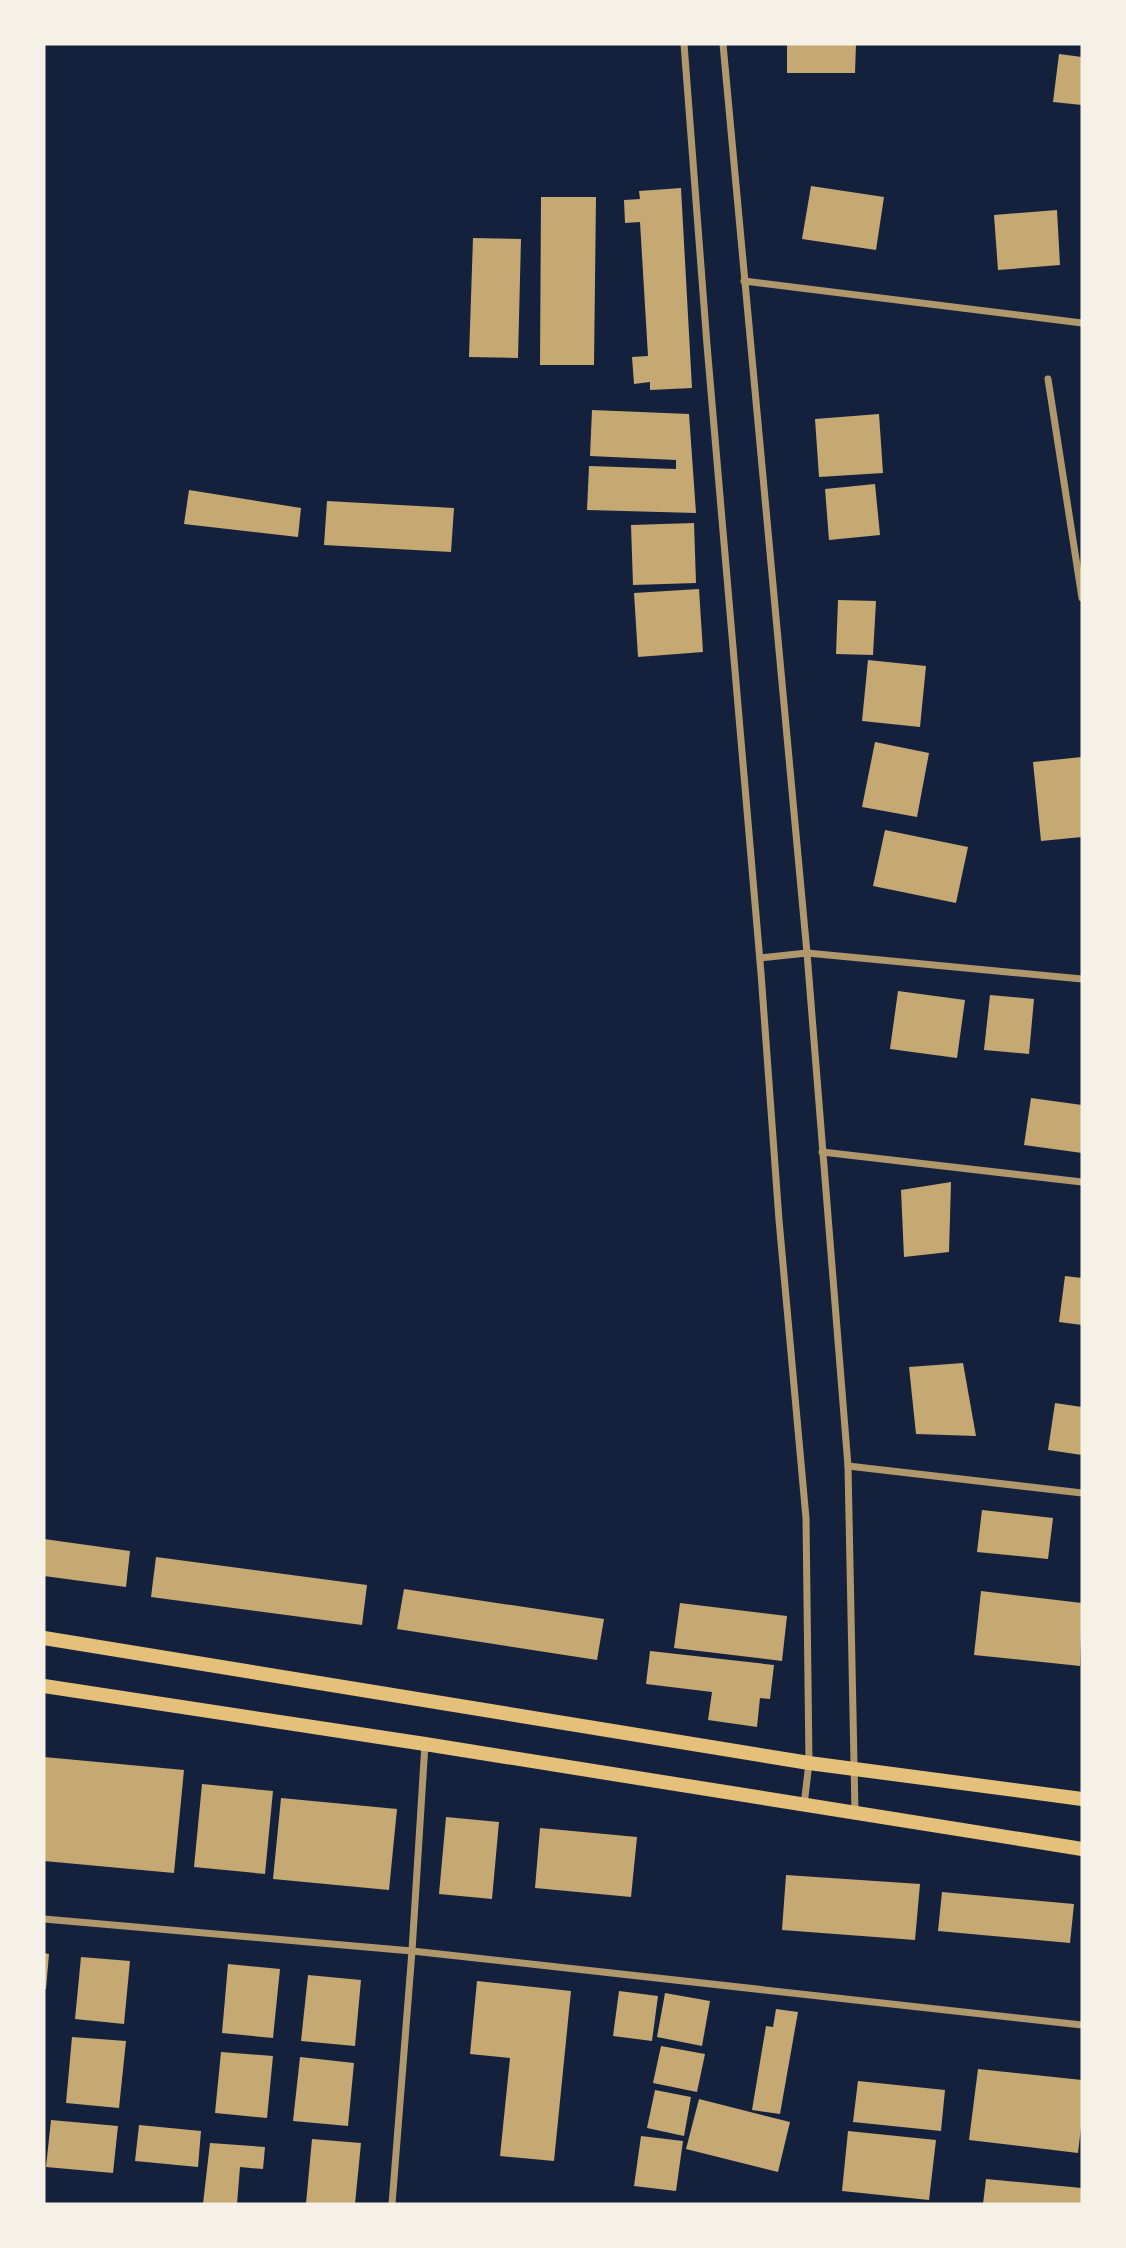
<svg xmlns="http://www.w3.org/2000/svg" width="1126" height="2248" font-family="'Playfair Display',serif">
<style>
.building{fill:#c6a872}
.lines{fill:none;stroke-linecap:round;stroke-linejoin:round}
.minor{stroke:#b1986c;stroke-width:7}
.secondary{stroke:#e5c07b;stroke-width:14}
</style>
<rect width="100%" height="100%" fill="#14213d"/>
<g class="building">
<polygon points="787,44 856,44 855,73 787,73"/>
<polygon points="1059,54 1082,57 1082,105 1053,102"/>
<polygon points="811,186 884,197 876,250 802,239"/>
<polygon points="681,188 692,388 650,390 650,382 634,384 632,357 648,356 640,222 625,223 624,200 640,199 639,191"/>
<polygon points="541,197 596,197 594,365 540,365"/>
<polygon points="1057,210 1060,265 998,270 994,215"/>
<polygon points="473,238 521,239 518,358 469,357"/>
<polygon points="592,410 689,414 696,513 587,510 589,466 676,469 676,460 590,456"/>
<polygon points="879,414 883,473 819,477 815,419"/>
<polygon points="875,484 880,535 829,540 825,489"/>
<polygon points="189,490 301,508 298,537 184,524"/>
<polygon points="327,501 454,508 451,552 324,545"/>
<polygon points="694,523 696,583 633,585 631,525"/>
<polygon points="699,589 703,652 638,657 634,593"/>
<polygon points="838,600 876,601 873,655 836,654"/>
<polygon points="868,660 926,666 920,727 862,721"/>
<polygon points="875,742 929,753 917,817 862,807"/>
<polygon points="1082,757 1082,837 1041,841 1033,762"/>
<polygon points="885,830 968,847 956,903 873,886"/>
<polygon points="898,991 965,1000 957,1058 890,1049"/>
<polygon points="990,995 1034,999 1029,1054 984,1050"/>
<polygon points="1031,1098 1082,1105 1082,1153 1024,1145"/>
<polygon points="951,1182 949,1252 904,1257 901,1190"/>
<polygon points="1065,1276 1082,1278 1082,1325 1059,1322"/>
<polygon points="963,1363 976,1436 916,1434 909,1367"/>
<polygon points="1055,1403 1082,1407 1082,1455 1048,1450"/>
<polygon points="982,1510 1053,1518 1048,1559 977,1552"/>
<polygon points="44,1539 130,1551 126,1587 44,1576"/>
<polygon points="156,1557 367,1585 362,1625 151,1597"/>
<polygon points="404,1589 604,1619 597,1660 397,1629"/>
<polygon points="981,1591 1082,1603 1080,1666 974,1655"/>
<polygon points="680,1603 787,1616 782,1661 674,1648"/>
<polygon points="650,1651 774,1665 770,1699 760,1698 757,1727 708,1720 712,1692 646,1684"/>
<polygon points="44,1757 184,1770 174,1873 44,1861"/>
<polygon points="202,1784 273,1791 265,1874 194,1867"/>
<polygon points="281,1798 397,1809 389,1890 273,1879"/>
<polygon points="446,1817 499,1822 492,1899 439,1894"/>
<polygon points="540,1828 637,1837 631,1897 535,1888"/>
<polygon points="786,1875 920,1884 915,1940 782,1930"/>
<polygon points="942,1892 1074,1904 1070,1943 938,1931"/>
<polygon points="44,1953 49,1954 46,1989 44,1989"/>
<polygon points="81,1957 130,1961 124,2024 75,2019"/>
<polygon points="228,1964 280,1969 273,2038 222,2033"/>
<polygon points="308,1975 361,1980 355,2046 301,2041"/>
<polygon points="477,1981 571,1991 554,2161 500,2156 510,2058 470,2054"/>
<polygon points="619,1991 658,1996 652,2041 613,2036"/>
<polygon points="665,1993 710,2001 702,2046 657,2037"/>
<polygon points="776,2009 798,2012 780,2114 752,2110 766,2026 773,2027"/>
<polygon points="72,2037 126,2041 119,2108 66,2103"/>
<polygon points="661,2046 705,2054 697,2092 653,2083"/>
<polygon points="221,2052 273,2056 267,2118 215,2113"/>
<polygon points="300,2057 354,2063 348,2126 293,2121"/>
<polygon points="978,2069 1082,2080 1082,2119 1078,2153 969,2140"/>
<polygon points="858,2081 945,2090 941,2131 853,2122"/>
<polygon points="655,2090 691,2097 684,2136 647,2128"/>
<polygon points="699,2099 790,2122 778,2172 686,2149"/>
<polygon points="51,2120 118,2126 113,2173 46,2167"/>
<polygon points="139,2125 201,2131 198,2167 135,2161"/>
<polygon points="848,2131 936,2140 929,2200 842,2191"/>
<polygon points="641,2136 683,2141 676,2191 634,2186"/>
<polygon points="312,2139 361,2143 355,2204 306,2204"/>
<polygon points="210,2143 265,2147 263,2169 240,2167 237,2204 203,2204"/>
<polygon points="986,2179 1082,2188 1082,2204 983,2204"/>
</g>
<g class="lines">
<g class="minor">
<polyline points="684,44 707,345 761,973 779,1220 806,1518 809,1763 804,1805"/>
<polyline points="723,44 807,953 848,1466 855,1812"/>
<polyline points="744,281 1082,323"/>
<polyline points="1048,379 1082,598"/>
<polyline points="760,958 807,953 1082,979"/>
<polyline points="822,1152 1082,1182"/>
<polyline points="848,1466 1082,1493"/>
<polyline points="44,1919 412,1951 1082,2025"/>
<polyline points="392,2204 412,1951 425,1744"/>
</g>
<g class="secondary">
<polyline points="44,1638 809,1763 1082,1799"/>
<polyline points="44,1686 425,1744 1082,1849"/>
</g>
</g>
<rect width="1126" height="2248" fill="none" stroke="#f6f1e7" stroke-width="91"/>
</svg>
